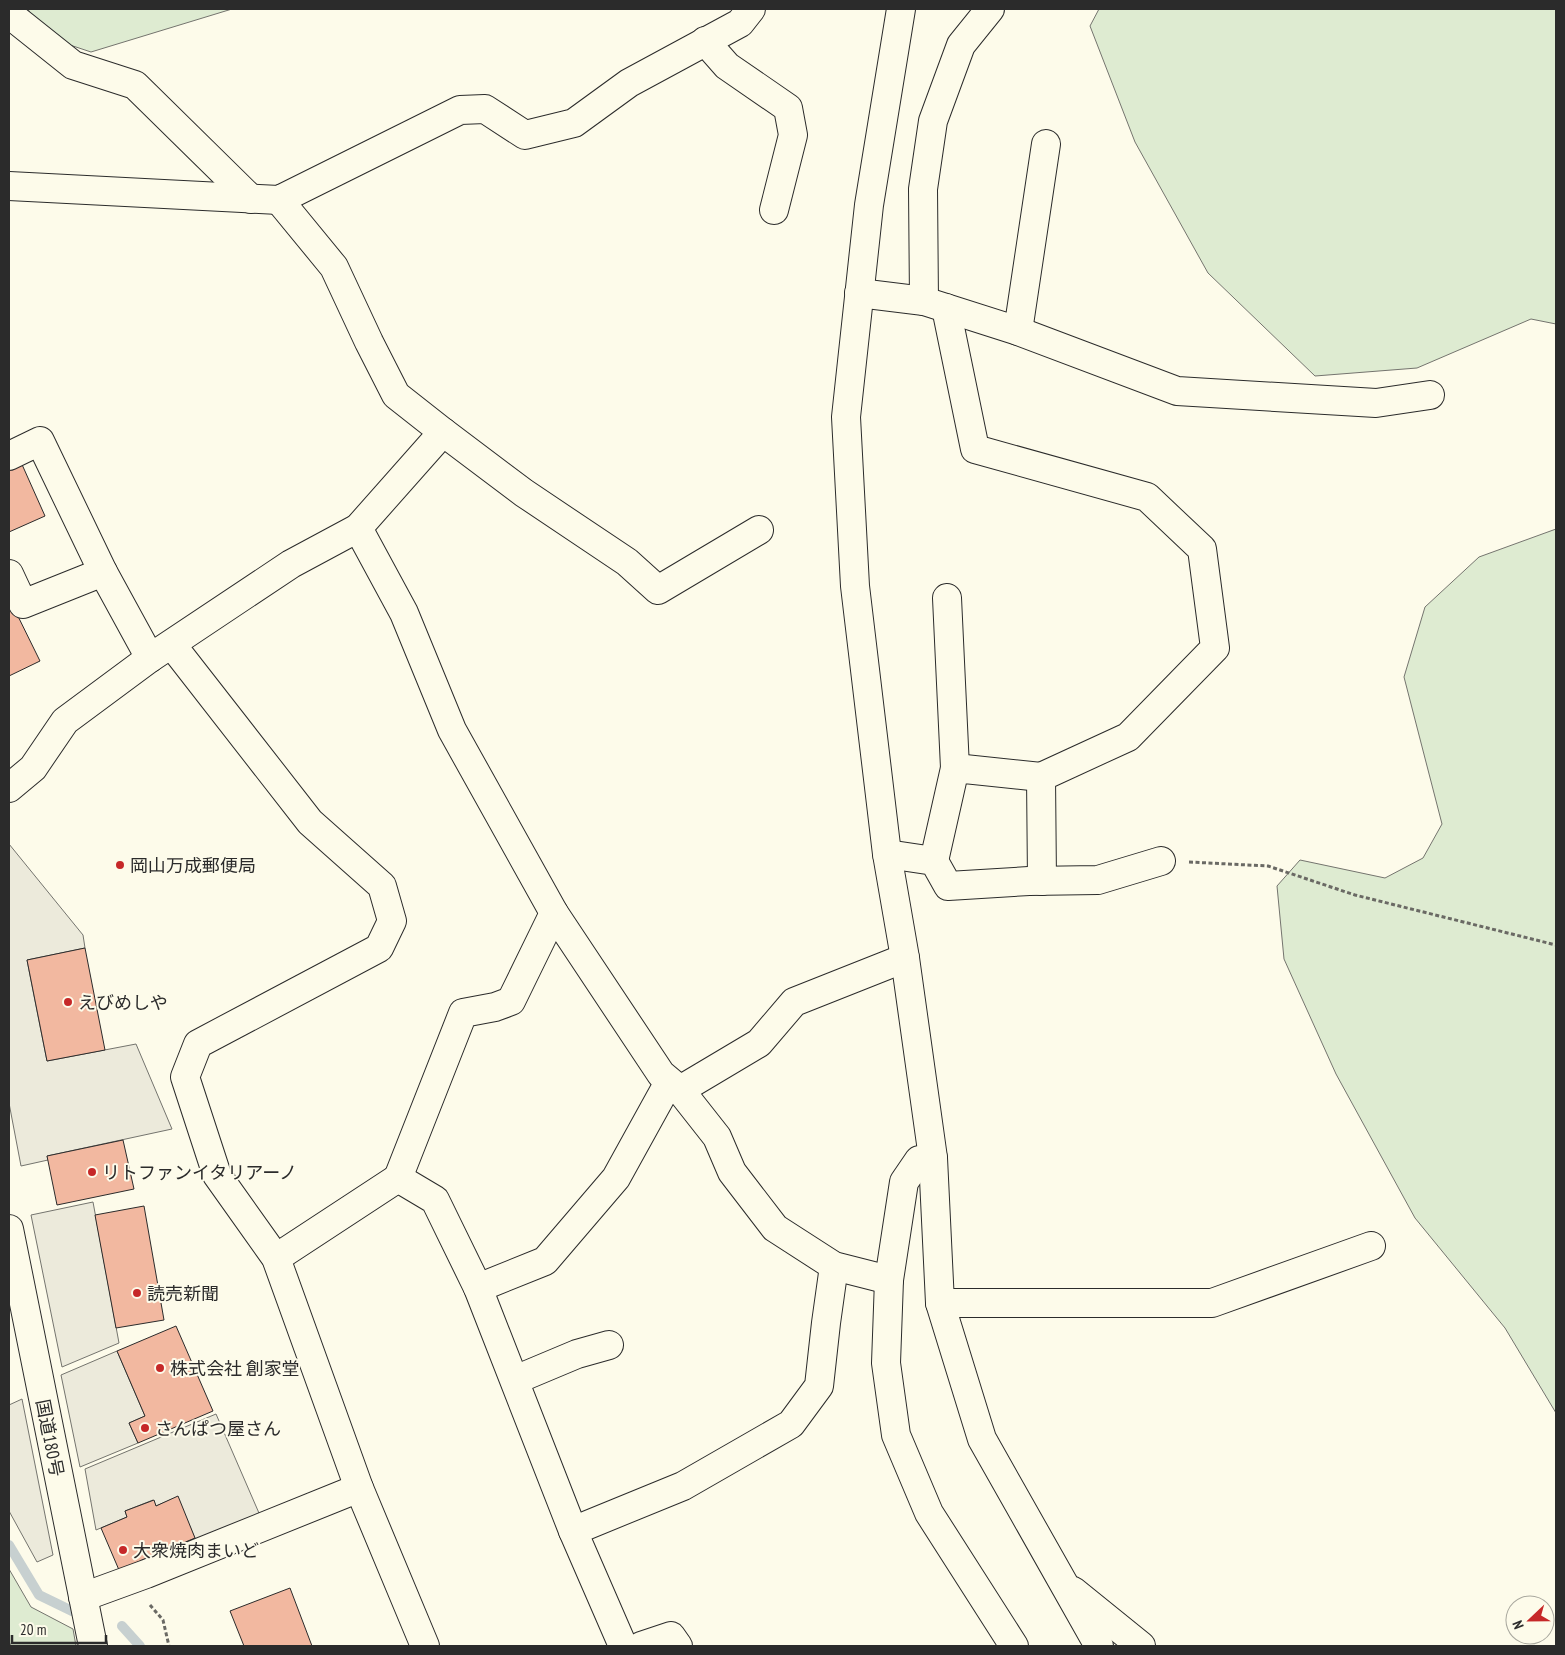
<svg xmlns="http://www.w3.org/2000/svg" width="1565" height="1655" font-family="'PT Sans Narrow','Noto Sans JP',sans-serif">
<style>
.green{fill:#deebd1;stroke:#74746e}
.parking{fill:#eceadb;stroke:#74746e}
.lines{fill:none;stroke-linecap:round;stroke-linejoin:round}
.stream{stroke:#c7d0d0;stroke-width:10}
.building{fill:#f2b8a0;stroke:#2b2b2b}
.minor-casing{stroke:#2b2b2b;stroke-width:30}
.highway-casing{stroke:#2b2b2b;stroke-width:30}
.path{stroke:#6a6964;stroke-width:3;stroke-dasharray:4 2.5;stroke-linecap:butt}
.minor{stroke:#fdfbea;stroke-width:28}
.highway{stroke:#fdfbea;stroke-width:28}
.poi-dot{fill:#c62828;stroke:#fdfbea;stroke-width:2}
.labels{text-anchor:middle;dominant-baseline:central;stroke-width:4;stroke-linejoin:round;paint-order:stroke}
.poi-label{font-size:18px;fill:#2b2b2b;stroke:#fdfbea;text-anchor:start}
.street-label{font-size:18px;fill:#2b2b2b;stroke:#fdfbea}
</style>
<rect width="100%" height="100%" fill="#fdfbea"/>
<g class="green">
<polygon points="28,9 232,9 91,52 40,35"/>
<polygon points="1099,9 1556,9 1556,324 1531,319 1417,368 1315,376 1208,273 1135,142 1090,26"/>
<polygon points="1556,529 1556,1413 1505,1328 1415,1218 1336,1074 1284,959 1277,886 1300,860 1385,878 1423,858 1442,824 1404,677 1425,607 1479,557"/>
<polygon points="9,1569 31,1607 73,1629 76,1646 11,1646 9,1641"/>
</g>
<g class="parking">
<polygon points="9,844 83,935 85,948 27,960 47,1061 136,1044 172,1129 47,1156 48,1160 21,1166 9,1103"/>
<polygon points="93,1202 119,1343 62,1367 31,1215"/>
<polygon points="117,1351 145,1416 129,1423 138,1443 80,1467 61,1375"/>
<polygon points="22,1399 53,1555 37,1562 9,1511 9,1405"/>
<polygon points="216,1414 262,1520 197,1543 177,1497 156,1506 153,1500 125,1511 127,1517 96,1530 85,1469"/>
</g>
<g class="lines">
<g class="stream">
<polyline points="9,1545 39,1595 72,1611"/>
<polyline points="122,1626 140,1646"/>
</g>
</g>
<g class="building">
<polygon points="20,460 45,516 9,532 9,465"/>
<polygon points="9,598 40,661 9,676"/>
<polygon points="85,948 105,1050 47,1061 27,960"/>
<polygon points="123,1140 134,1189 57,1205 47,1156"/>
<polygon points="144,1206 164,1320 116,1328 95,1215"/>
<polygon points="176,1326 213,1411 138,1443 129,1423 145,1416 117,1351"/>
<polygon points="178,1496 195,1538 119,1570 101,1528 127,1517 125,1511 154,1500 156,1506"/>
<polygon points="290,1588 312,1646 244,1646 230,1611"/>
</g>
<g class="lines">
<g class="minor-casing">
<g id="minor">
<polyline points="901,9 869,205 846,417 855,586 887,854 905,958 933,1158 940,1303 982,1439 1099,1646"/>
<polyline points="9,14 73,65 135,85 251,199"/>
<polyline points="705,41 727,66 788,108 793,135 774,210"/>
<polyline points="9,186 279,200 460,110 485,109 525,135 574,123 629,83 740,23 751,9"/>
<polyline points="859,293 924,301 1018,331 1046,144"/>
<polyline points="924,301 923,189 933,121 961,45 990,9"/>
<polyline points="946,308 975,449 1147,497 1202,549 1215,648 1128,737 1041,777 1042,881"/>
<polyline points="1018,331 1177,391 1376,403 1430,395"/>
<polyline points="443,432 524,493 627,562 658,590 759,530"/>
<polyline points="9,456 40,441 103,572 150,658"/>
<polyline points="358,528 404,613 452,730 554,913 661,1074 680,1090 759,1043 794,1002 905,958"/>
<polyline points="9,574 23,604 103,572"/>
<polyline points="947,598 955,768"/>
<polyline points="172,645 310,822 382,886 392,921 379,948 198,1044 185,1077 217,1175 276,1258 359,1488 425,1646"/>
<polyline points="9,788 33,768 65,721 150,658 291,564 358,528 443,432 396,395 369,342 334,267 279,200"/>
<polyline points="887,854 934,861 948,886 1029,881 1098,880 1161,861"/>
<polyline points="934,861 955,768 1041,777"/>
<polyline points="680,1090 717,1137 732,1172 775,1228 834,1266 889,1280"/>
<polyline points="933,1158 919,1160 904,1182 889,1280 886,1363 896,1435 929,1513 1014,1646"/>
<polyline points="398,1178 463,1013 495,1007 511,1001 554,913"/>
<polyline points="276,1258 398,1178 435,1200 478,1288 573,1531 623,1646"/>
<polyline points="478,1288 545,1261 616,1178 669,1082"/>
<polyline points="940,1303 1212,1303 1371,1246"/>
<polyline points="515,1380 577,1354 609,1345"/>
<polyline points="573,1531 683,1486 791,1424 819,1386 826,1323 834,1266"/>
<polyline points="1073,1591 1141,1646"/>
<polyline points="83,1597 146,1574 359,1488"/>
<polyline points="641,1646 671,1636 678,1646"/>
</g>
</g>
<g class="highway-casing">
<polyline id="highway" points="9,1229 93,1646"/>
</g>
<g class="path">
<polyline points="1189,862 1268,866 1355,895 1556,945"/>
<polyline points="150,1605 163,1620 169,1646"/>
</g>
<use href="#minor" class="minor"/>
<use href="#highway" class="highway"/>
</g>
<g class="poi-dot">
<circle cx="120" cy="865" r="5"/>
<circle cx="68" cy="1002" r="5"/>
<circle cx="92" cy="1172" r="5"/>
<circle cx="137" cy="1293" r="5"/>
<circle cx="160" cy="1368" r="5"/>
<circle cx="145" cy="1428" r="5"/>
<circle cx="123" cy="1550" r="5"/>
</g>
<g class="labels">
<g class="poi-label">
<text x="130" y="865">岡山万成郵便局</text>
<text x="78" y="1002">えびめしや</text>
<text x="102" y="1172">リトファンイタリアーノ</text>
<text x="147" y="1293">読売新聞</text>
<text x="170" y="1368">株式会社 創家堂</text>
<text x="155" y="1428">さんぱつ屋さん</text>
<text x="133" y="1550">大衆焼肉まいど</text>
</g>
<g class="street-label">
<text transform="translate(50 1438) rotate(79)">国道180号</text>
</g>
</g>
<rect width="1565" height="1655" fill="none" stroke="#2b2b2b" stroke-width="20"/>
<g transform="translate(1530 1620) rotate(248)"><circle r="24" fill="#fdfbea" stroke="#a9a89e"/>
<path d="M0-4L9 19L0 12L-9 19Z" fill="#c62828"/>
<text y="-8" font-size="14" font-weight="bold" text-anchor="middle" fill="#2b2b2b">N</text>
</g>
<path d="M12 1635v8h94v-8" fill="none" stroke="#2b2b2b" stroke-width="2.5"/>
<text x="20" y="1635" font-size="15" fill="#2b2b2b" stroke="#fdfbea" stroke-width="4" paint-order="stroke">20 m</text>
</svg>
